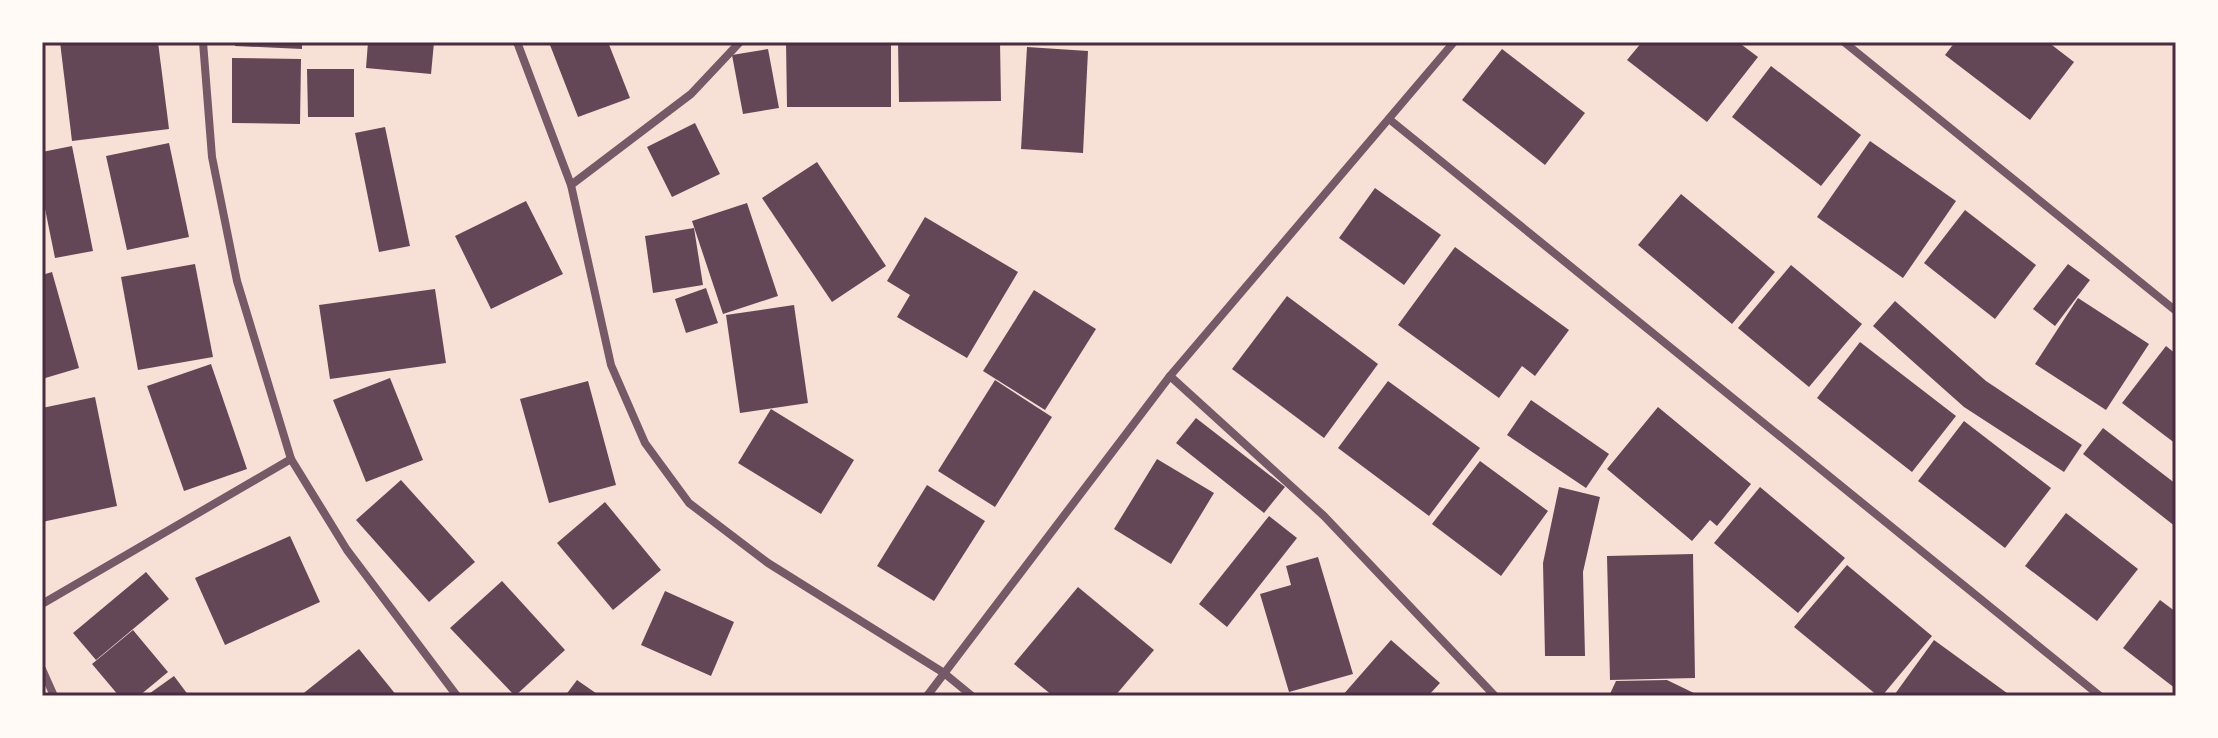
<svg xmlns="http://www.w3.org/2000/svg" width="2218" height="738" font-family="'Sofia Sans Condensed',sans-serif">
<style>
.building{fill:#644757}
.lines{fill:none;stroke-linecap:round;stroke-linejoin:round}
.minor{stroke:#755966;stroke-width:8}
.neatline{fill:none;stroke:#4a2c40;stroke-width:3}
</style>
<rect width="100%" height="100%" fill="#f7e1d7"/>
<g class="building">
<polygon points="60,42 158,42 169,129 72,141"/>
<polygon points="235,42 302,42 302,49 235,46"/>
<polygon points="368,42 434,42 431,74 366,68"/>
<polygon points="559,42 608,42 630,98 578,117 550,45"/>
<polygon points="786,42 891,42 891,107 787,107"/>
<polygon points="898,42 1000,42 1001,101 899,102"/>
<polygon points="1642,42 1738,42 1758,57 1707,122 1627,60"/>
<polygon points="1955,42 2048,42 2074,62 2030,120 1945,55"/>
<polygon points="1027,47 1088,51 1083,153 1021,149"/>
<polygon points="768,49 779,108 743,114 732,55"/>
<polygon points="1502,49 1585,113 1545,165 1462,100"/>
<polygon points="232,58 301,59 300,124 232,123"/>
<polygon points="1771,66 1861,135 1821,186 1732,117"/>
<polygon points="307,69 354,69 354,117 308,117"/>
<polygon points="695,123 720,174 672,197 647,147"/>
<polygon points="385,127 410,246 379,252 355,133"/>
<polygon points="1870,141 1956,201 1903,278 1817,217"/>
<polygon points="169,143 189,237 127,250 106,156"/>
<polygon points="72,146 93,251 55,258 42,194 42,152"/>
<polygon points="817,162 886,266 832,302 762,198"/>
<polygon points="1375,188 1441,235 1404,285 1339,238"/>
<polygon points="1681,194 1775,272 1732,324 1638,245"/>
<polygon points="526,201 563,274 491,309 455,236"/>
<polygon points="747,203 778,296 723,314 692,221"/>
<polygon points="1965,210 2036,265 1995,319 1924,263"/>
<polygon points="925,217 1018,272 967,358 897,317 910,295 887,281"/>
<polygon points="694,228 703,285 653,293 645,236"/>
<polygon points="1455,247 1569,330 1535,376 1522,366 1499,398 1398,325"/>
<polygon points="195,264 213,357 138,370 121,277"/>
<polygon points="2068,264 2090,280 2055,326 2033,309"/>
<polygon points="1791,265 1862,324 1809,387 1738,328"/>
<polygon points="52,272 79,368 42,379 42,275"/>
<polygon points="706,288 718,323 686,333 675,299"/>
<polygon points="435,289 446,363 330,379 319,305"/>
<polygon points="1034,290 1096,329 1045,410 983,371"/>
<polygon points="1287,296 1378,364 1324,438 1232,369"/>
<polygon points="2078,298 2149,344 2106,410 2035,364"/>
<polygon points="1895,301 1986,381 2082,445 2064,472 1964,407 1873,326"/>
<polygon points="794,305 808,403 740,413 726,315"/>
<polygon points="1860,342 1956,416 1912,472 1817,398"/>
<polygon points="2166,346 2176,354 2176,444 2122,403"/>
<polygon points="211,364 247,469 184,491 147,386"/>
<polygon points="390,378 423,460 366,482 333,400"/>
<polygon points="995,380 1052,417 995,507 938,471"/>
<polygon points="588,381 616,485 549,503 520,399"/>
<polygon points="1388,381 1480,448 1429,516 1338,448"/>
<polygon points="95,397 117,506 42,522 42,408"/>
<polygon points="1531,400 1609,454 1586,488 1507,435"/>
<polygon points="1658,407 1751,484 1717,526 1710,520 1692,541 1607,469"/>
<polygon points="771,409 854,460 821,514 738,463"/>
<polygon points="1196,418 1285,487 1264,513 1176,443"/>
<polygon points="1964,421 2051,488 2005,548 1918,481"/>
<polygon points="2103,428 2176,484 2176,527 2083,454"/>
<polygon points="1157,459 1214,493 1171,564 1114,529"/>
<polygon points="1480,461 1548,511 1501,576 1432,524"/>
<polygon points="401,480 475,562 429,602 356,520"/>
<polygon points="927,485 985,521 934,601 877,566"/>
<polygon points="1559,487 1600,497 1583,572 1585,656 1545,656 1543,563"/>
<polygon points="1760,487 1845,558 1798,613 1714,543"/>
<polygon points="605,502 661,570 613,610 557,543"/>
<polygon points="2066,513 2138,569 2097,621 2025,566"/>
<polygon points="1269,516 1297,538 1227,627 1199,604"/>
<polygon points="290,536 320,602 225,645 195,578"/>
<polygon points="1693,554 1695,678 1610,680 1607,556"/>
<polygon points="1318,557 1353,674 1289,692 1260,594 1291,585 1286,566"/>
<polygon points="1847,565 1932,636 1882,696 1878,696 1794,627"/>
<polygon points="146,572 169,599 96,660 73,633"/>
<polygon points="502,581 565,650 515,696 450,628"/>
<polygon points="1078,587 1154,650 1115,696 1053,696 1014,664"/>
<polygon points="665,591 734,622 711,676 641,645"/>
<polygon points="2160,600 2176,612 2176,689 2123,648"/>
<polygon points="133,630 168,672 139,696 119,696 92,664"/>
<polygon points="1391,640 1440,683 1428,696 1342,696"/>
<polygon points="1934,640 2011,696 1897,696 1895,694"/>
<polygon points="359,649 397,696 300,696"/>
<polygon points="174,676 189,696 146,696"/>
<polygon points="577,680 600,696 565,696"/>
<polygon points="1667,680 1700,696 1609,696 1616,681"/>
</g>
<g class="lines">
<g class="minor">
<polyline points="203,42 212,157 237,281 291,459 347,550 457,696"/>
<polyline points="517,42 571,185"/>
<polyline points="740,42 691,94 571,185 611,365 645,443 689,503 768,563 944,673 972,696"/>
<polyline points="1844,42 2176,311"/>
<polyline points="1389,119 2100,696"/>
<polyline points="1170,376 1324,516 1495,696"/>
<polyline points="42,604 291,459"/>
<polyline points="42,669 54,696"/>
<polyline points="927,696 1170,376 1454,42"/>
</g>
</g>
<rect width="2218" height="738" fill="none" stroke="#fffaf5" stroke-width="88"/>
<rect x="44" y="44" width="2130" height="650" class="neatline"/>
</svg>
